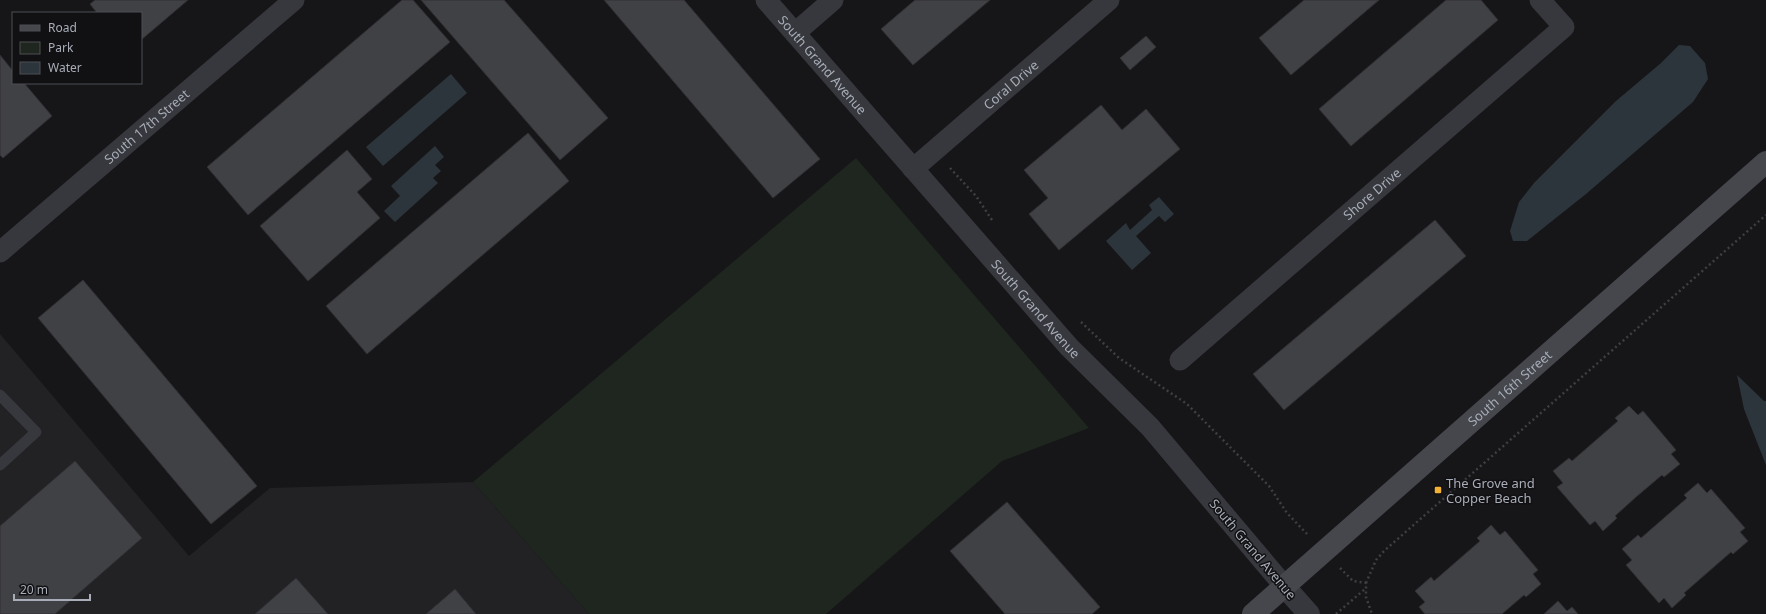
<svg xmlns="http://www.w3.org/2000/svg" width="1766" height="614" font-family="'Noto Sans',sans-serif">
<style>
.built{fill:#222225}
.green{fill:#1e261f}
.water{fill:#2c353c}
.building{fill:#404145;stroke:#303034}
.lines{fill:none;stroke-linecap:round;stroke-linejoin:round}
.path{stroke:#3d3f44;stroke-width:2.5;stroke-dasharray:2 3;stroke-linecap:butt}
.service{stroke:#37383d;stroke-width:11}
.minor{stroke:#37383d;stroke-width:21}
.tertiary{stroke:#37383d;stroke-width:22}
.secondary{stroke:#45474d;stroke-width:22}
.poi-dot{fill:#f2b134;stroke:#111113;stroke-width:1.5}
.labels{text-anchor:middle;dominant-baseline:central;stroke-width:3;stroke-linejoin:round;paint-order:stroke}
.street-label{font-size:13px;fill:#a8adb8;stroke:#111113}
.poi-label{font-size:13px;fill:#a8adb8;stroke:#111113;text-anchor:start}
</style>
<rect width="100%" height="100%" fill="#161618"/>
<polygon class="built" points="0,334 189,556 270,488 473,482 589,614 0,614"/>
<polygon class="green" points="856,158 1089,428 1002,461 826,614 589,614 473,482"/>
<g class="water">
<polygon points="1679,45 1690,46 1705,63 1708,79 1693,102 1586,194 1527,241 1513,241 1510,231 1519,202 1534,183 1616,101 1661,63"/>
<polygon points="451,74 467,93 383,166 366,147"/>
<polygon points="435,146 444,157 435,165 441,171 433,178 438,183 395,222 384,211 400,196 391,186"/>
<polygon points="1159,197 1174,214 1165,222 1159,216 1136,236 1151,253 1132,270 1106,241 1126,223 1130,230 1152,210 1149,205"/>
<polygon points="1737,375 1764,401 1766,401 1766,465 1744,409"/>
</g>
<g class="building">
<polygon points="95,0 188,0 141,40 141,13 97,13 90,4"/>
<polygon points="402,0 413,0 450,42 248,215 207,167"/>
<polygon points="421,0 504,0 608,118 560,160"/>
<polygon points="604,0 684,0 820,159 773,198"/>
<polygon points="915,0 990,0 913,65 881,29"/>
<polygon points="1304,0 1379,0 1291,75 1259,38"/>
<polygon points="1446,0 1481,0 1498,20 1351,146 1319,109"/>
<polygon points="1146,36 1156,47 1130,70 1120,58"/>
<polygon points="0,55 13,71 13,83 24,83 52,116 3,158 0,155"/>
<polygon points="1101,105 1122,130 1146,109 1180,149 1059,250 1029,214 1048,198 1024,170"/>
<polygon points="528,133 569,181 367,354 326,306"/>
<polygon points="347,150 372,179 357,192 380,218 308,281 260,226"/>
<polygon points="1435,220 1466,256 1284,410 1253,374"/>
<polygon points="83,280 257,486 211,524 38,318"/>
<polygon points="1629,406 1638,415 1643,411 1676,450 1671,454 1680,464 1664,477 1662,475 1636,497 1615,516 1617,518 1603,531 1595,521 1590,525 1557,487 1563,483 1553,471 1569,458 1572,461 1618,421 1615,418"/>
<polygon points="75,461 142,538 55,614 0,614 0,526"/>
<polygon points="1698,483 1707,493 1711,489 1745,528 1740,532 1748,541 1733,554 1731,552 1684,593 1686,595 1672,608 1664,598 1659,603 1626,565 1632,560 1622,549 1638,535 1641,538 1687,498 1684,495"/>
<polygon points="1007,502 1100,607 1092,614 1005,614 950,551"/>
<polygon points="1491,525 1500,535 1505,531 1538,570 1533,574 1541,584 1526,597 1524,595 1502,614 1425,614 1419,607 1425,602 1415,591 1431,577 1434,581 1480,541 1477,538"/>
<polygon points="296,578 328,614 255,614"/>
<polygon points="455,589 476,614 426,614"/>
<polygon points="1558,601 1567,611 1572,607 1578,614 1544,614"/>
</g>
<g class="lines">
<g class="path">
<polyline points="950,168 976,196 992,220"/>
<polyline points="1081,322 1119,358 1187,404 1269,486 1287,513 1307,534"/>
<polyline points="1340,568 1353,581 1366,583 1366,597 1372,614"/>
<polyline points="1366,583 1376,560 1384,551 1766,215"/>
<polyline points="1336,614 1365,589"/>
</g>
<polyline class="service" points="0,395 36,432 0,465"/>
<g class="minor">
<path id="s1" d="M766 0 1069 347 1150 427 1285 587"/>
<polyline points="795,33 833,0"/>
<path id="s2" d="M913 169 1109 0"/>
<path id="s3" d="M0 252 294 0"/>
<path id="s4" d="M1180 360 1564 27 1540 0"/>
</g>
<polyline class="tertiary" points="1285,587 1309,614"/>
<path class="secondary" id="s5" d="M1253 614 1766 162"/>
</g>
<rect class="poi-dot" x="1434" y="486" width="8" height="8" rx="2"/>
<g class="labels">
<g class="street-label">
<text stroke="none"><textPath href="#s1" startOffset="86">South Grand Avenue</textPath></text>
<text stroke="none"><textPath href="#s2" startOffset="129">Coral Drive</textPath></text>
<text stroke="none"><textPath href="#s3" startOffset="193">South 17th Street</textPath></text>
<text stroke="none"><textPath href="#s4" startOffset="254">Shore Drive</textPath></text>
<text stroke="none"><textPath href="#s1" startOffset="410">South Grand Avenue</textPath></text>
<text stroke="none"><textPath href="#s5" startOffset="342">South 16th Street</textPath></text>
<text transform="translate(1253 549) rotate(50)">South Grand Avenue</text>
</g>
<g class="poi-label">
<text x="1446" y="483">The Grove and<tspan x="1446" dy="15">Copper Beach</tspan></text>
</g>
</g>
<rect x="12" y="12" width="130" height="72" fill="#111113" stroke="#4d4f55"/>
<rect x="20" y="25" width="20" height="6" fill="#45474d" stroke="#4d4f55"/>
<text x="48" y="32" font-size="12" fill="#a8adb8">Road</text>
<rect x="20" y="42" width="20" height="12" fill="#1e261f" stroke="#4d4f55"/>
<text x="48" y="52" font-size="12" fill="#a8adb8">Park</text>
<rect x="20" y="62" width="20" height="12" fill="#2c353c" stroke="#4d4f55"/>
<text x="48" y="72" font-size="12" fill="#a8adb8">Water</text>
<path d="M14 594v6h76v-6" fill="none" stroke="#a8adb8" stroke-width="2"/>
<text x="20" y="594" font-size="12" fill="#a8adb8" stroke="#111113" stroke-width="3" paint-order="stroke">20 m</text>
</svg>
